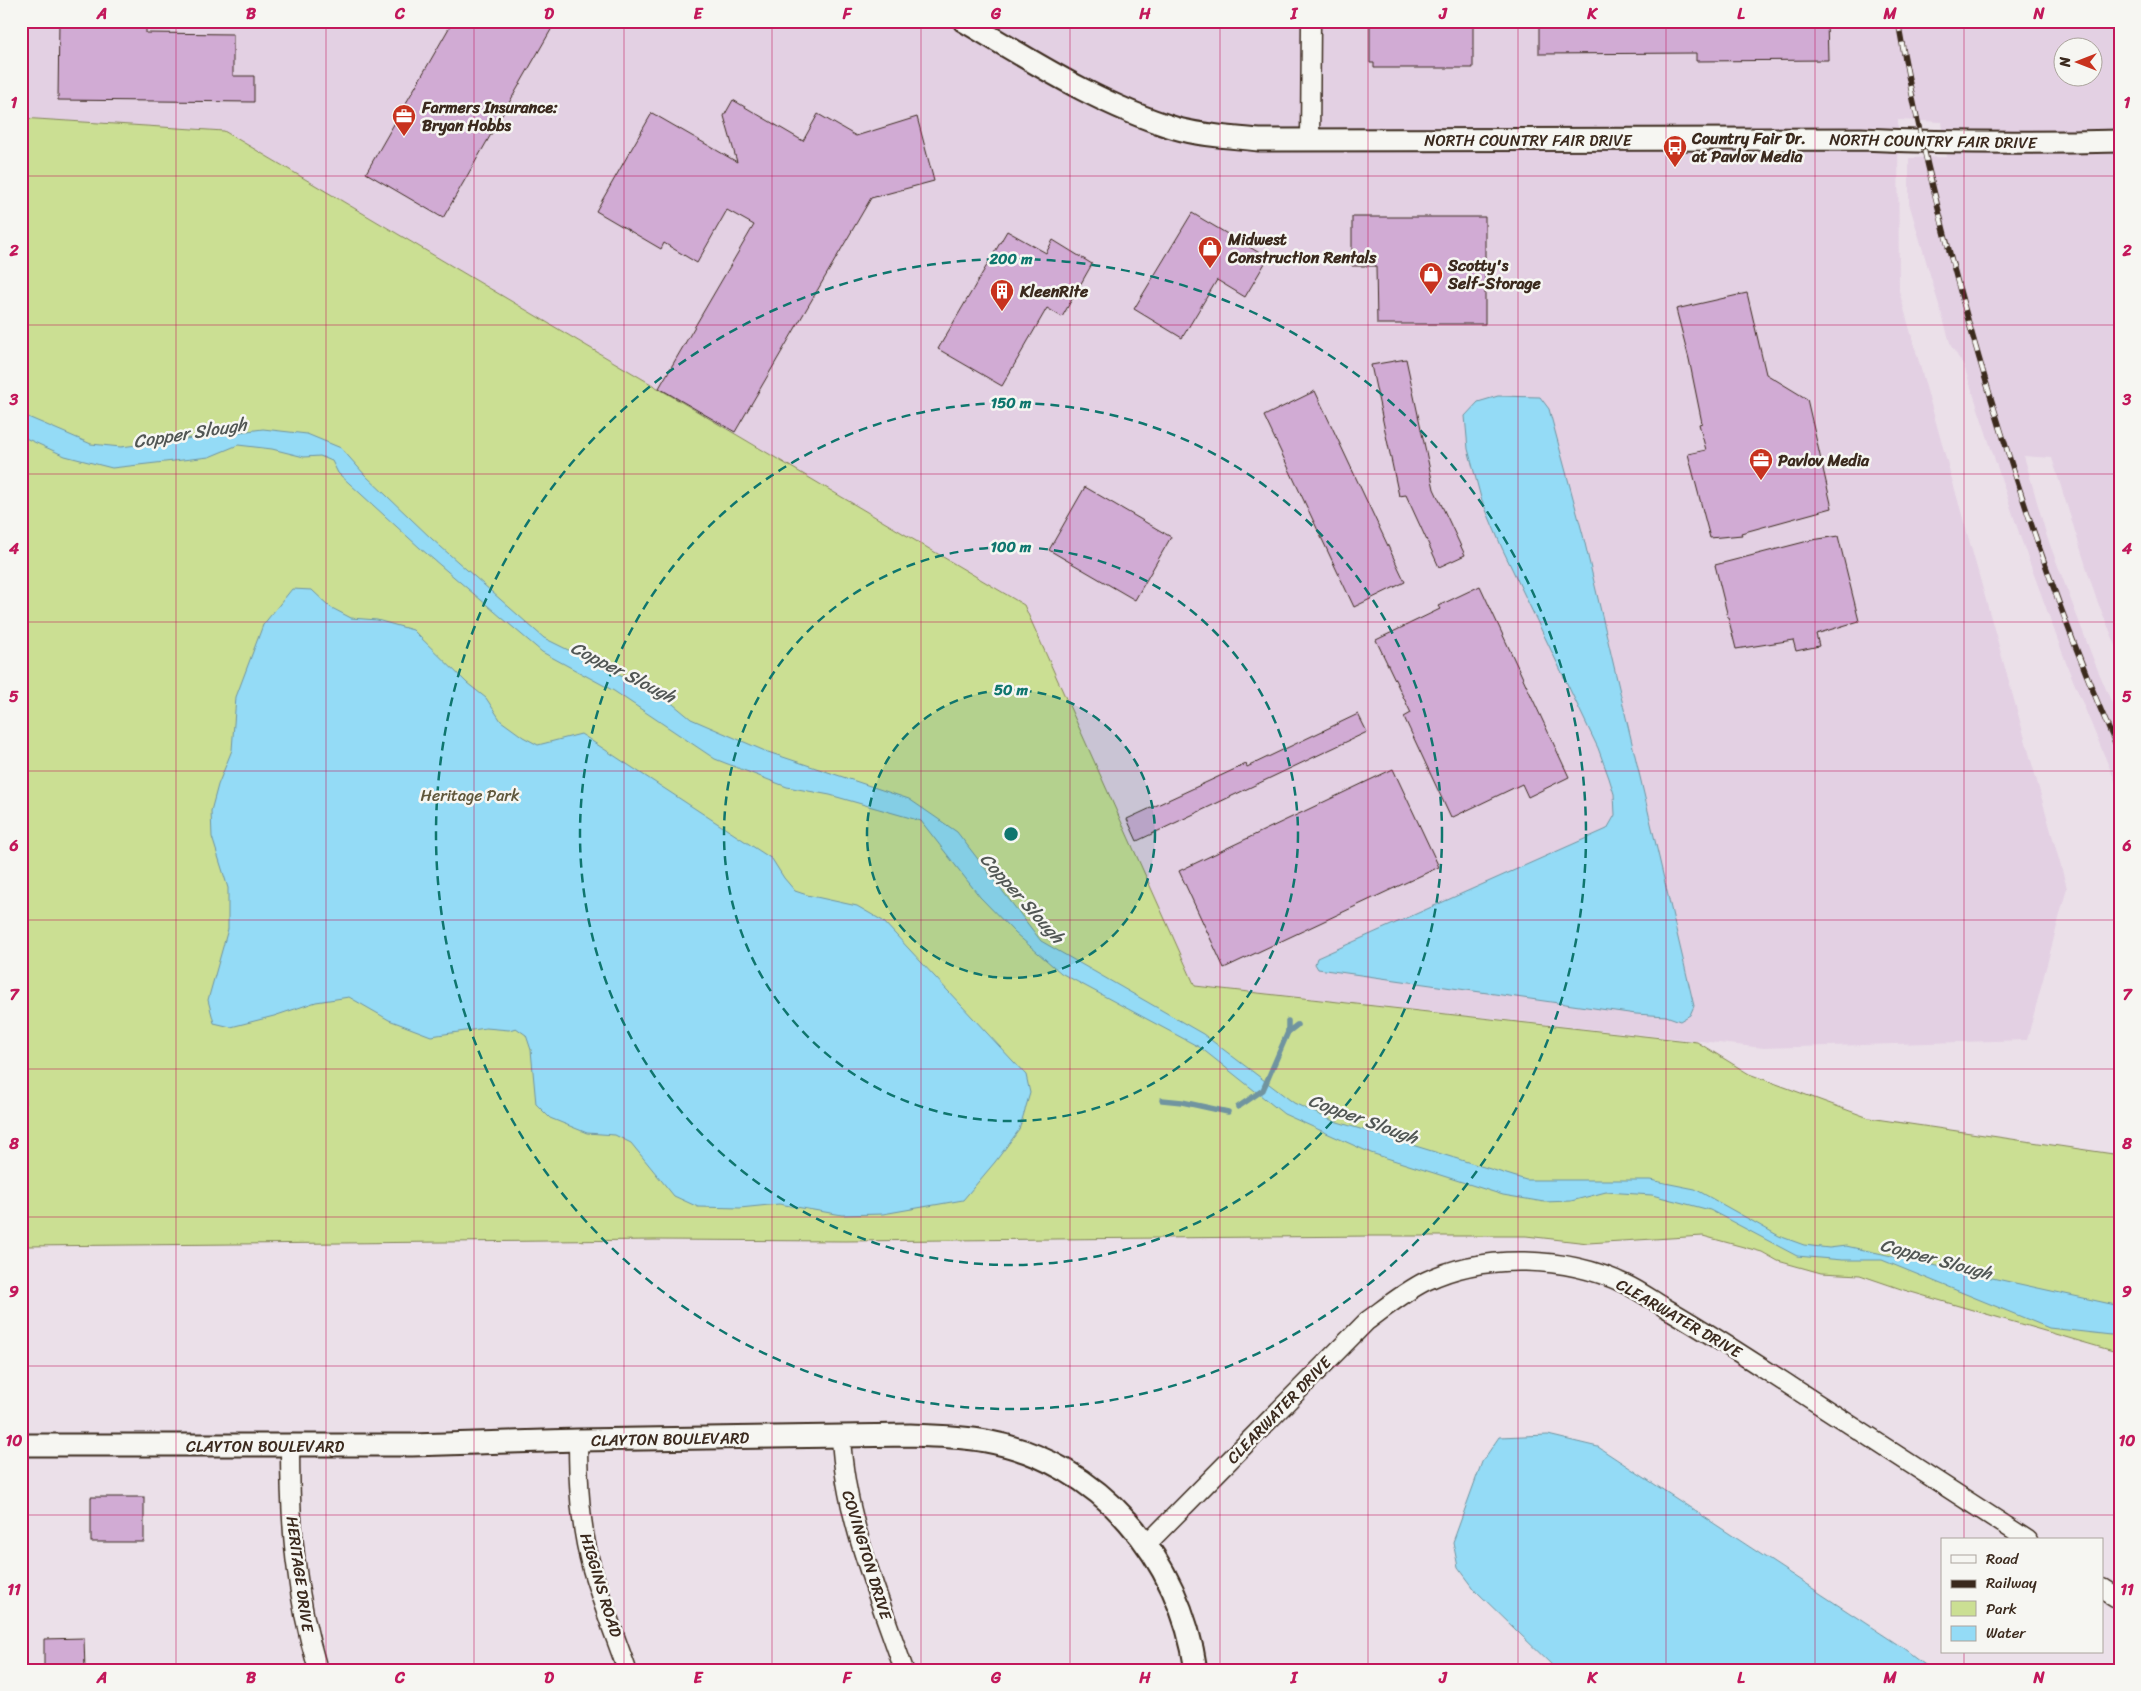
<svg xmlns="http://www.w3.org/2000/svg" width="2141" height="1691" font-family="Sriracha,sans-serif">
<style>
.built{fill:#e3d0e3;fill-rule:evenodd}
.green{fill:#cbdf93;stroke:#838458}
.water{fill:#94dbf6;stroke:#7094a0}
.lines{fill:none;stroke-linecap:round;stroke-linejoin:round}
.stream{stroke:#7094a0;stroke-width:5.5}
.building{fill:#d1abd4;stroke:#3b2a1e}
.minor-casing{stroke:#3b2a1e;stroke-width:21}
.tertiary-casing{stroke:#3b2a1e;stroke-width:25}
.minor{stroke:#f6f6f2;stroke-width:18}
.tertiary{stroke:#f6f6f2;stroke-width:21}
.rail-casing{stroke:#3b2a1e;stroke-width:5.5}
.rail{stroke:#f6f6f2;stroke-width:4;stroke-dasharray:11;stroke-linecap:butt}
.grid{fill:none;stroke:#c2185b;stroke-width:1;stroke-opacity:0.55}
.ring{fill:none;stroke:#0f766e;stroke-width:2.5;stroke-dasharray:9 6}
.labels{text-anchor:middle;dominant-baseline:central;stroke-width:5;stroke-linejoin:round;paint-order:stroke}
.poi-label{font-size:16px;font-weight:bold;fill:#3b2a1e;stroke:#f6f6f2;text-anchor:start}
.street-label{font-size:16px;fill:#3b2a1e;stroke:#f6f6f2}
.park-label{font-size:16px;fill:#5f573b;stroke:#f6f6f2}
.water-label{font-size:18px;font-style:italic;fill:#515654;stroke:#f6f6f2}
.centre{fill:#0f766e;stroke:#f6f6f2;stroke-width:2.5}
.ring-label{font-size:15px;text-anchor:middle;font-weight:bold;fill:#0f766e;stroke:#f6f6f2;stroke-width:5;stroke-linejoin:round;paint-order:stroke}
.neatline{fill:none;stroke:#c2185b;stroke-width:2}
.grid-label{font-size:16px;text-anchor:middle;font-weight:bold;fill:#c2185b}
</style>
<rect width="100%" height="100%" fill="#ebe0e9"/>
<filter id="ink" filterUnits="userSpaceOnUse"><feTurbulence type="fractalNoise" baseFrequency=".02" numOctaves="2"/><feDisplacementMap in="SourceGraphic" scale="10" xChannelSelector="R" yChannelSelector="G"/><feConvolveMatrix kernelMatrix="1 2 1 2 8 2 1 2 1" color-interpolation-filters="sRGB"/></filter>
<g filter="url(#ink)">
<g class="built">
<path d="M21 21H2120V655L2096 598 2052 458 2024 456 2047 537 2094 661 2120 722V793L2068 668 2021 539 1964 366 1951 346 1909 203V158L1947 157 1942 122 1898 120 1899 291 2067 888 2027 1040 1764 1048 1198 986 1196 988 1024 605 224 131 21 118ZM2064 48H2094V78H2064Z"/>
<polygon points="21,665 26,1246 21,1246"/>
</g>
<polygon class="green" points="21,118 224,131 1024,605 1195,986 1697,1042 1749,1074 1869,1118 2120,1155 2120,1353 1904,1290 1860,1275 1821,1273 1778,1261 1762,1252 1703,1236 1588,1243 1526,1236 1371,1236 845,1241 655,1240 26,1246 21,665"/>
<g class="water">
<polygon points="1498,396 1540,397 1549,409 1583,535 1694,1006 1690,1015 1680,1021 1666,1016 1636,1014 1318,969 1315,964 1317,958 1607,829 1615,815 1614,794 1609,778 1598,748 1502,548 1481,498 1468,449 1465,416 1478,402"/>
<polygon points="21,414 91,444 121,447 263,429 307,434 341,448 365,475 432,539 544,638 627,679 656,690 691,719 765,751 909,799 957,832 1041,941 1203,1034 1294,1103 1331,1120 1526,1180 1650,1180 1695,1189 1779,1236 1804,1245 1829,1248 1846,1246 2120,1306 2120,1336 2049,1328 1882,1260 1842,1260 1797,1256 1710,1210 1652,1195 1606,1192 1571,1201 1544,1202 1503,1195 1371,1153 1284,1114 1201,1048 1061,973 1015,933 980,897 921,821 830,795 787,787 715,759 614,691 542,652 420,548 338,473 332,461 320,456 304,457 272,449 238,445 209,457 112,468 65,456 21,436"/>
<polygon points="292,589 312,590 330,607 351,618 377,620 413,630 467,683 486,698 501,721 523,737 538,745 581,734 772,859 784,878 795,891 807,895 857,906 883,921 1026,1075 1030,1093 1019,1130 995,1162 963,1200 883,1214 842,1215 779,1204 740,1208 698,1207 674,1196 631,1143 615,1135 587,1133 550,1118 536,1104 531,1050 526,1035 516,1028 509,1030 486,1028 431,1036 389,1020 349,997 316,1002 274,1016 231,1027 214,1023 208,1000 228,929 228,888 212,837 211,811 218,785 232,750 236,697 263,625"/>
<polygon points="1548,1435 1598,1447 1903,1648 1932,1670 1557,1670 1476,1591 1458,1567 1453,1542 1482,1462 1499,1437"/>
</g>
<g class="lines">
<g class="stream">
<polyline points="1288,1032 1297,1025"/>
<polyline points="1162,1100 1182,1102 1228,1112"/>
<polyline points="1238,1107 1263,1090 1288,1032 1288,1021"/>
</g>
</g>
<g class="building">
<polygon points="59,21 146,21 146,33 233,34 233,76 254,76 254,102 58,100"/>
<polygon points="453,21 556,21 443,218 366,173"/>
<polygon points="1370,21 1473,21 1473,68 1374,68 1374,63 1370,63"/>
<polygon points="1539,21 1827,21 1828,60 1696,61 1696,53 1539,54"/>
<polygon points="733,100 803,141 818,114 856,136 917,117 934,181 871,198 735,432 659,388 754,225 727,210 697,263 664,243 661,249 596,211 652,113 737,162 724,116"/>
<polygon points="1192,213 1268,258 1245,297 1217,280 1182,338 1134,309"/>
<polygon points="1352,217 1485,217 1485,324 1377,324 1376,266 1352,266"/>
<polygon points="1007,231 1046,253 1053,240 1092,264 1062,317 1047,308 1002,386 938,349"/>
<polygon points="1747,293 1766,374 1807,399 1832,508 1741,533 1742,535 1710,538 1688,454 1706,450 1699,424 1702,423 1689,359 1676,309"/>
<polygon points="1406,359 1434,489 1465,555 1439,567 1406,495 1399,496 1371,365"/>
<polygon points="1315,391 1405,582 1354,607 1264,416"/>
<polygon points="1085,487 1171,537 1135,600 1049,550"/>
<polygon points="1838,536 1859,621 1816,634 1819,646 1796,651 1793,640 1736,649 1715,565 1812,540"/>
<polygon points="1480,586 1569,777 1528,797 1522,784 1451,818 1404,717 1411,713 1376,640 1440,609 1438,606"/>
<polygon points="1358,714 1367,732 1137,841 1127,819 1246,764 1247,767"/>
<polygon points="1393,769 1439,867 1224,968 1179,871"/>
<rect x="91" y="1497" width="53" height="45"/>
<polygon points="84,1638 85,1670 44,1670 44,1639"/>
</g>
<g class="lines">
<g class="minor-casing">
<g id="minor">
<polyline points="1310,141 1311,21"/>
<path d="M841 1437C845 1518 878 1594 904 1670"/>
<path d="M578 1440C578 1483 580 1527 592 1569 602 1603 615 1636 627 1670"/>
<path d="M290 1446C290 1527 295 1592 318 1670"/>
<path d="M1147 1544 1367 1321C1386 1307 1404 1292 1426 1281 1484 1253 1567 1256 1625 1284 1638 1290 1651 1299 1664 1307 1708 1332 1750 1360 1792 1387 1871 1438 1950 1489 2028 1540"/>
<polyline points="2102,1588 2120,1599"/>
</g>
</g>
<g class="tertiary-casing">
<g id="tertiary">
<path d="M964 21C1032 61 1099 105 1175 128 1202 136 1231 137 1259 140L1861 139C1948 143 2034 143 2120 141"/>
<path d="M21 1445H412L578 1440 910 1435C936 1436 961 1436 986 1441 1100 1462 1180 1558 1196 1670"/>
</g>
</g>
<use href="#minor" class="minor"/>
<use href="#tertiary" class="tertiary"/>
<g class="rail-casing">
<path id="rail" d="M1898 21C1920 148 1953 272 1990 395 2027 517 2068 638 2120 754"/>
</g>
<use href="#rail" class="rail"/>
</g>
</g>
<path class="grid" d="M176 21V1670M326 21V1670M474 21V1670M624 21V1670M772 21V1670M921 21V1670M1070 21V1670M1220 21V1670M1368 21V1670M1518 21V1670M1666 21V1670M1815 21V1670M1964 21V1540M21 176H2120M21 325H2120M21 474H2120M21 622H2120M21 771H2120M21 920H2120M21 1069H2120M21 1217H2120M21 1366H2120M21 1515H2120M1964 1652V1670"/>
<circle cx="1011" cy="834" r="144" fill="#0f766e" fill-opacity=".12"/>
<g class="ring">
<circle cx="1011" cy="834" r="144"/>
<circle cx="1011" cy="834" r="287"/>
<circle cx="1011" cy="834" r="431"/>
<circle cx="1011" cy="834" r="575"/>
</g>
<defs>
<g id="office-pin" transform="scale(1.25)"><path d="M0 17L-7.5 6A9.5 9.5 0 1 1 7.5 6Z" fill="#c8321e" stroke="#f6f6f2"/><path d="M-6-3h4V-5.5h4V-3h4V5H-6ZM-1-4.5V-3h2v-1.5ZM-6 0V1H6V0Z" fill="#fff"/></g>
<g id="bus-pin" transform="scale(1.25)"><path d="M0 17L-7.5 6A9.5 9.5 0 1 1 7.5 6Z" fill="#c8321e" stroke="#f6f6f2"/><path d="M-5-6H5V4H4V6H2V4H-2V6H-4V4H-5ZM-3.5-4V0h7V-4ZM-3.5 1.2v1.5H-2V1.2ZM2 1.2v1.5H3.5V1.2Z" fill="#fff"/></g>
<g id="shop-pin" transform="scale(1.25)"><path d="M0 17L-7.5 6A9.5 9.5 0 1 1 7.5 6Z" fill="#c8321e" stroke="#f6f6f2"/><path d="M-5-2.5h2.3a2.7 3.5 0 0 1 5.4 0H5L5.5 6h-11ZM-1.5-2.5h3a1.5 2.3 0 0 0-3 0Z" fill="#fff"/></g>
<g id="building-pin" transform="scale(1.25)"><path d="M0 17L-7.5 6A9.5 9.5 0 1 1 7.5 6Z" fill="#c8321e" stroke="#f6f6f2"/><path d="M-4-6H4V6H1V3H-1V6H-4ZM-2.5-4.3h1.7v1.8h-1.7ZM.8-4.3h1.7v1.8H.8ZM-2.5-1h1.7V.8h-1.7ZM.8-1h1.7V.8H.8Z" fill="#fff"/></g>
</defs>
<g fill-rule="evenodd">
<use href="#office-pin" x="404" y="116"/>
<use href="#bus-pin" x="1675" y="147"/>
<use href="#shop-pin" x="1210" y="248"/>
<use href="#shop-pin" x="1431" y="274"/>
<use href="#building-pin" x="1002" y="291"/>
<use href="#office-pin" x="1761" y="460"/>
</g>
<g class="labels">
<g class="poi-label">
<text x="422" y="107">Farmers Insurance:<tspan x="422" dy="18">Bryan Hobbs</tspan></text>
<text x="1692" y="138">Country Fair Dr.<tspan x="1692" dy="18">at Pavlov Media</tspan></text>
<text x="1228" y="239">Midwest<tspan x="1228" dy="18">Construction Rentals</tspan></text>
<text x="1448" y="265">Scotty's<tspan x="1448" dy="18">Self-Storage</tspan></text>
<text x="1020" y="291">KleenRite</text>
<text x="1778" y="460">Pavlov Media</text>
</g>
<g class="street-label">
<text x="1528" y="140">NORTH COUNTRY FAIR DRIVE</text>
<text transform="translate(1933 141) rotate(1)">NORTH COUNTRY FAIR DRIVE</text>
<text transform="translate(1679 1318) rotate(30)">CLEARWATER DRIVE</text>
<text transform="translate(1279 1410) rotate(-46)">CLEARWATER DRIVE</text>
<text transform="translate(670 1439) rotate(-1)">CLAYTON BOULEVARD</text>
<text x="265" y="1446">CLAYTON BOULEVARD</text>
<text transform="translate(867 1555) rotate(73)">COVINGTON DRIVE</text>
<text transform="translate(300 1574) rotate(82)">HERITAGE DRIVE</text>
<text transform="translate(601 1585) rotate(73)">HIGGINS ROAD</text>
</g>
<g class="park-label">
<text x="470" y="795">Heritage Park</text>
</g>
<g class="water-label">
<text transform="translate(190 433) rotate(-9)">Copper Slough</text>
<text transform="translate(623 672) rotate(27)">Copper Slough</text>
<text transform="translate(1022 898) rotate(48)">Copper Slough</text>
<text transform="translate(1363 1119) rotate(20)">Copper Slough</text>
<text transform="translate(1936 1259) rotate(15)">Copper Slough</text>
</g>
</g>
<circle cx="1011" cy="834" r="8" class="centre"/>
<g class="ring-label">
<text x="1011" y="264">200 m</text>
<text x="1011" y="408">150 m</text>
<text x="1011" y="552">100 m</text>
<text x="1011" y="695">50 m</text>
</g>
<rect width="2141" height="1691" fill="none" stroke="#f6f6f2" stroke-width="55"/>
<rect x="1941" y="1538" width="162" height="115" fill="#f6f6f2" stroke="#aba49d"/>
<rect x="1951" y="1555" width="25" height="8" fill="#f6f6f2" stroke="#aba49d"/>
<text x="1986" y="1564" font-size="15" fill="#3b2a1e">Road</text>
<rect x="1951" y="1580" width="25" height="8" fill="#3b2a1e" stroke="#aba49d"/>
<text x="1986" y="1588" font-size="15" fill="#3b2a1e">Railway</text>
<rect x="1951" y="1601" width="25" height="15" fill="#cbdf93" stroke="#aba49d"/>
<text x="1986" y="1614" font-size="15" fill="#3b2a1e">Park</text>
<rect x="1951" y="1626" width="25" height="15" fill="#94dbf6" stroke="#aba49d"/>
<text x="1986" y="1638" font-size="15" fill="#3b2a1e">Water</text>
<g transform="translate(2078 62) rotate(270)"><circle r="24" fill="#f6f6f2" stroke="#aba49d"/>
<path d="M0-4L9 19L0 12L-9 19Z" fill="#c8321e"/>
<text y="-8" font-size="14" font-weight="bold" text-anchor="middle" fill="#3b2a1e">N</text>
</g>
<rect x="28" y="28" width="2086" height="1636" class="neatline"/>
<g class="grid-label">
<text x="102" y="19">A</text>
<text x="251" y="19">B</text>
<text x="400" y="19">C</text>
<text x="549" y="19">D</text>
<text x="698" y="19">E</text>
<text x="847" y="19">F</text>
<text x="996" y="19">G</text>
<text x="1145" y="19">H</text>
<text x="1294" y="19">I</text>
<text x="1443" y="19">J</text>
<text x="1592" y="19">K</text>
<text x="1741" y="19">L</text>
<text x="1890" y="19">M</text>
<text x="2039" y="19">N</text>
<text x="14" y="108">1</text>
<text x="2127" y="108">1</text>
<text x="14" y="256">2</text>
<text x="2127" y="256">2</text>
<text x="14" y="405">3</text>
<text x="2127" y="405">3</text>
<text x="14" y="554">4</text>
<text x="2127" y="554">4</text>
<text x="14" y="702">5</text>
<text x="2127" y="702">5</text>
<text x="14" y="851">6</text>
<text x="2127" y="851">6</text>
<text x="14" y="1000">7</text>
<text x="2127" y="1000">7</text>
<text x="14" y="1149">8</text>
<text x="2127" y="1149">8</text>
<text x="14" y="1297">9</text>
<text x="2127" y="1297">9</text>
<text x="14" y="1446">10</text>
<text x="2127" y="1446">10</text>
<text x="14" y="1595">11</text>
<text x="2127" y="1595">11</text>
<text x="102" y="1683">A</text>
<text x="251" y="1683">B</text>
<text x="400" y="1683">C</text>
<text x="549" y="1683">D</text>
<text x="698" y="1683">E</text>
<text x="847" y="1683">F</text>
<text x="996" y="1683">G</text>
<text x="1145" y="1683">H</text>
<text x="1294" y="1683">I</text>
<text x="1443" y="1683">J</text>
<text x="1592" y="1683">K</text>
<text x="1741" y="1683">L</text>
<text x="1890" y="1683">M</text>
<text x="2039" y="1683">N</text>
</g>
</svg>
